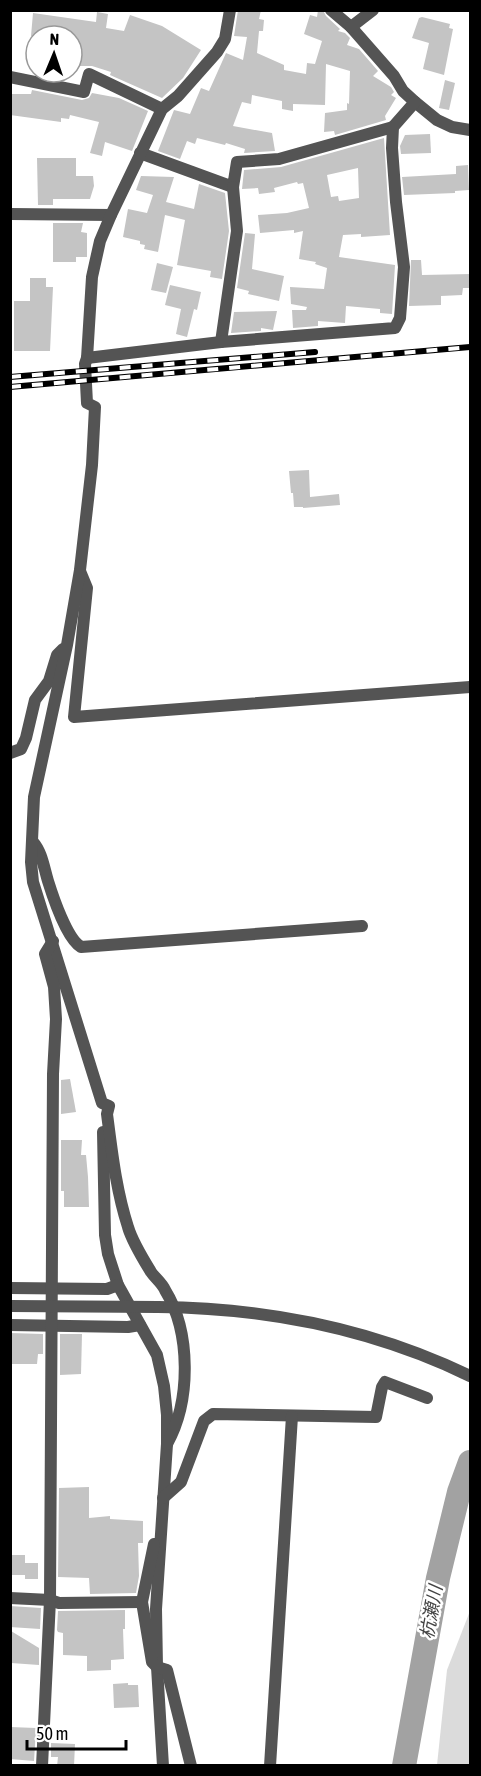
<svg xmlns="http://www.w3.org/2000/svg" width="481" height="1776" font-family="'Asap Condensed','Noto Sans JP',sans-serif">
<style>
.green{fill:#dbdbdb}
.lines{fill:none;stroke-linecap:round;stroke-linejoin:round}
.river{stroke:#a2a2a2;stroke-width:24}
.building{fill:#c4c4c4;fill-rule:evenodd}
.minor{stroke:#545454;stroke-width:12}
.tertiary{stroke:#545454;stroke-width:12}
.rail-casing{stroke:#000;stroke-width:6}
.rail{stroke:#fff;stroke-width:4;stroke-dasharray:11;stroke-linecap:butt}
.tertiary-bridge{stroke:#545454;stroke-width:12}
.labels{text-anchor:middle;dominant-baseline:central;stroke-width:5;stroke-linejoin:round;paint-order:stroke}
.water-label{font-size:18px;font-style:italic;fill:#434343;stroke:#fff}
</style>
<rect width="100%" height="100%" fill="#fff"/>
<polygon class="green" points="470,1611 470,1765 437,1765 447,1670"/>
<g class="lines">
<polyline class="river" points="404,1766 438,1578 459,1492 470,1462"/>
</g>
<g class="building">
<polygon points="238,10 261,10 259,19 264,20 263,31 259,31 257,53 284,65 284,70 306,74 307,63 315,64 322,41 304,34 310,15 317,17 318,10 323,10 326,16 340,29 338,31 345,33 350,38 347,45 359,49 378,71 373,76 391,87 394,92 391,95 396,98 385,116 386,120 335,135 334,131 324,132 325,113 347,110 347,103 349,104 350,71 326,64 325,105 293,104 293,111 282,109 282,101 252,95 251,104 242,102 233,126 272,133 275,151 244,153 245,149 226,143 225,145 197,138 195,144 187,141 180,159 158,151 174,110 190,114 201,88 209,91 226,53 243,60 247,37 234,36"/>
<polygon points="97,12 108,14 106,28 124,31 130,15 162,26 201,50 183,78 162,98 110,75 111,72 92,66 73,66 78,38 31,36 33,13 96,22"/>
<polygon points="422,17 450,24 449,28 453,29 444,75 423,69 429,43 412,38 419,18"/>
<polygon points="445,80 455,83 449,110 439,108"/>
<polygon points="32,90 82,100 89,98 92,93 119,98 148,111 132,151 105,142 102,156 90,153 99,122 70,115 69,119 61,118 61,122 10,115 10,94 31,94"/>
<polygon points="430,134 431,153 401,154 400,146 405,135"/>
<path d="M384 138 390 235 361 237V234L343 235 339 257 395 265 392 314 380 313V309L346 306 345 323 318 321V326L293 328 292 310H306L307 307 291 304 290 287 324 289 327 268 315 264 316 262 299 259 303 231 294 233V230L260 233 258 215 287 213 309 208 303 183 298 184 297 182 274 188 275 192 259 194 258 188 242 189 244 170 281 167ZM358 168 359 198 339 201 338 196 331 197 327 175Z"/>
<polygon points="37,158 76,158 76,176 93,176 94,186 90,199 53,199 53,205 38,205"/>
<polygon points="468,165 469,190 455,191 455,193 404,195 402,177 456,174 456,166"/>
<polygon points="141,176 174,177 166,202 194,209 199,184 225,193 229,231 222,279 210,277 211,271 177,265 185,220 165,215 158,252 144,249 145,245 140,244 140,241 123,237 128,209 147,213 153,195 136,190"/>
<polygon points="53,223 83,223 81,232 87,233 87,257 76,257 76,262 53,262"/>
<polygon points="245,233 255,234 252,269 284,276 279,301 248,294 249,291 237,288"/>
<polygon points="411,260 421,260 422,275 471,274 471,288 463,288 462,295 441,296 441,305 409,306"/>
<polygon points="157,263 173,267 166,293 151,290"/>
<polygon points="30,278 46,278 46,287 53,287 50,351 14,351 14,301 30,301"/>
<polygon points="170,285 201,292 197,310 194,309 187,337 176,334 181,309 165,305"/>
<polygon points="277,311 273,330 261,328 261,331 231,333 234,312"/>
<polygon points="309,470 310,497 339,494 340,505 303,508 303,507 294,507 293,493 291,493 289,471"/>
<polygon points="70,1079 76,1112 61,1114 61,1080"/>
<polygon points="61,1140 82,1140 81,1155 86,1155 88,1177 89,1207 64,1207 64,1191 61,1191"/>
<polygon points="10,1333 43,1334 43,1354 38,1354 37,1364 10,1364"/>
<polygon points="60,1334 82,1334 81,1374 60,1375"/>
<polygon points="89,1487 89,1518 110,1516 110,1519 143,1521 143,1543 138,1543 139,1576 136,1593 90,1594 89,1578 58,1577 59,1488"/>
<polygon points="10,1555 25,1555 25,1563 38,1563 38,1579 25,1579 25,1575 10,1575"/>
<polygon points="10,1606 41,1608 40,1629 10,1627"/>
<polygon points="125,1610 125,1629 123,1629 124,1659 111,1660 111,1670 87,1671 87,1656 63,1655 63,1633 58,1632 57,1630 58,1611"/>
<polygon points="11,1631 39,1648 39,1665 11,1663"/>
<polygon points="128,1683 128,1685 138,1685 139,1707 114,1708 113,1684"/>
<polygon points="10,1727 36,1728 34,1761 10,1759"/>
<polygon points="51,1743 75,1744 74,1766 57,1766 58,1757 51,1757"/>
</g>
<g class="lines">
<g class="minor">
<polyline points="331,10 351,27 394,76 403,91 415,102 437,120 452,127 470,130"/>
<polyline points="351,27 373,10"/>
<polyline points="10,77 84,92 89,74 162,109"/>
<polyline points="140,153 233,187 237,162 279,159 393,127"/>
<polyline points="10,214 111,215"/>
<polyline points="221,342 237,231 233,187"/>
<polyline points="87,358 221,342 395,328 400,318 404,267 396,202 392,148 393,127 415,102"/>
<polyline points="80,571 87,588 74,717 470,687"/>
<polyline points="10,753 21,749 26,738 35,700 49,681 57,655 63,649"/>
<path d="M33 842C42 852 44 868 48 881 53 897 67 939 81 947L362 926"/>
<polyline points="103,1132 105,1235 108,1254 118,1285 157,1355 164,1386 167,1415 167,1444 156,1609 157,1667 163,1766"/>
<polyline points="10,1288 107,1289 118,1285"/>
<polyline points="10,1325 128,1327 140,1325"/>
<path d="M167 1444C191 1401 191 1332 165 1290 162 1283 155 1278 151 1272 143 1259 132 1241 128 1227 116 1190 112 1152 107 1114L109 1106 102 1103 33 882 31 862 34 797 67 645 80 570 92 465 95 407 87 403 85 364 87 358 92 277 100 241 111 215 162 109 178 96 217 52 225 39 230 10"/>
<polyline points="163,1498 181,1482 204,1421 213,1414 376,1417 382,1387 385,1382 427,1398"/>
<polyline points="154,1544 142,1602 152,1662 157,1667 167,1670 191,1766"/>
<polyline points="10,1598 50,1600 59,1603 142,1602"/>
<polyline points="42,1766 50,1600 53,1074 56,1019 54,987 45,954 53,941"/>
<polyline points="270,1766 292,1416"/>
</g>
<path class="tertiary" d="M158 1307C265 1308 373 1329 470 1376"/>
<g class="rail-casing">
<g id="rail">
<polyline points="10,377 315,352"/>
<polyline points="10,387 470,347"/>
</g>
</g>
<use href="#rail" class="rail"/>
<polyline class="tertiary-bridge" points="10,1306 158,1307"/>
</g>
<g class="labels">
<g class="water-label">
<text transform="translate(431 1612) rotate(-80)">杭瀬川</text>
</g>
</g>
<rect width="481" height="1776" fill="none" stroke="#000000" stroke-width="24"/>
<g transform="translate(54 54) rotate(2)"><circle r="28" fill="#ffffff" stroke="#999999" stroke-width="1.5"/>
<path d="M0-4.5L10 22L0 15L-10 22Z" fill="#000000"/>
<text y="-9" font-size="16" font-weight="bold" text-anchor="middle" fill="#000000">N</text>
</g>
<path d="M27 1740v9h99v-9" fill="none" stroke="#000000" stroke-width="3"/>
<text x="36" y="1740" font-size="18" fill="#000000" stroke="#ffffff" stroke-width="4.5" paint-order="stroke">50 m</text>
</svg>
